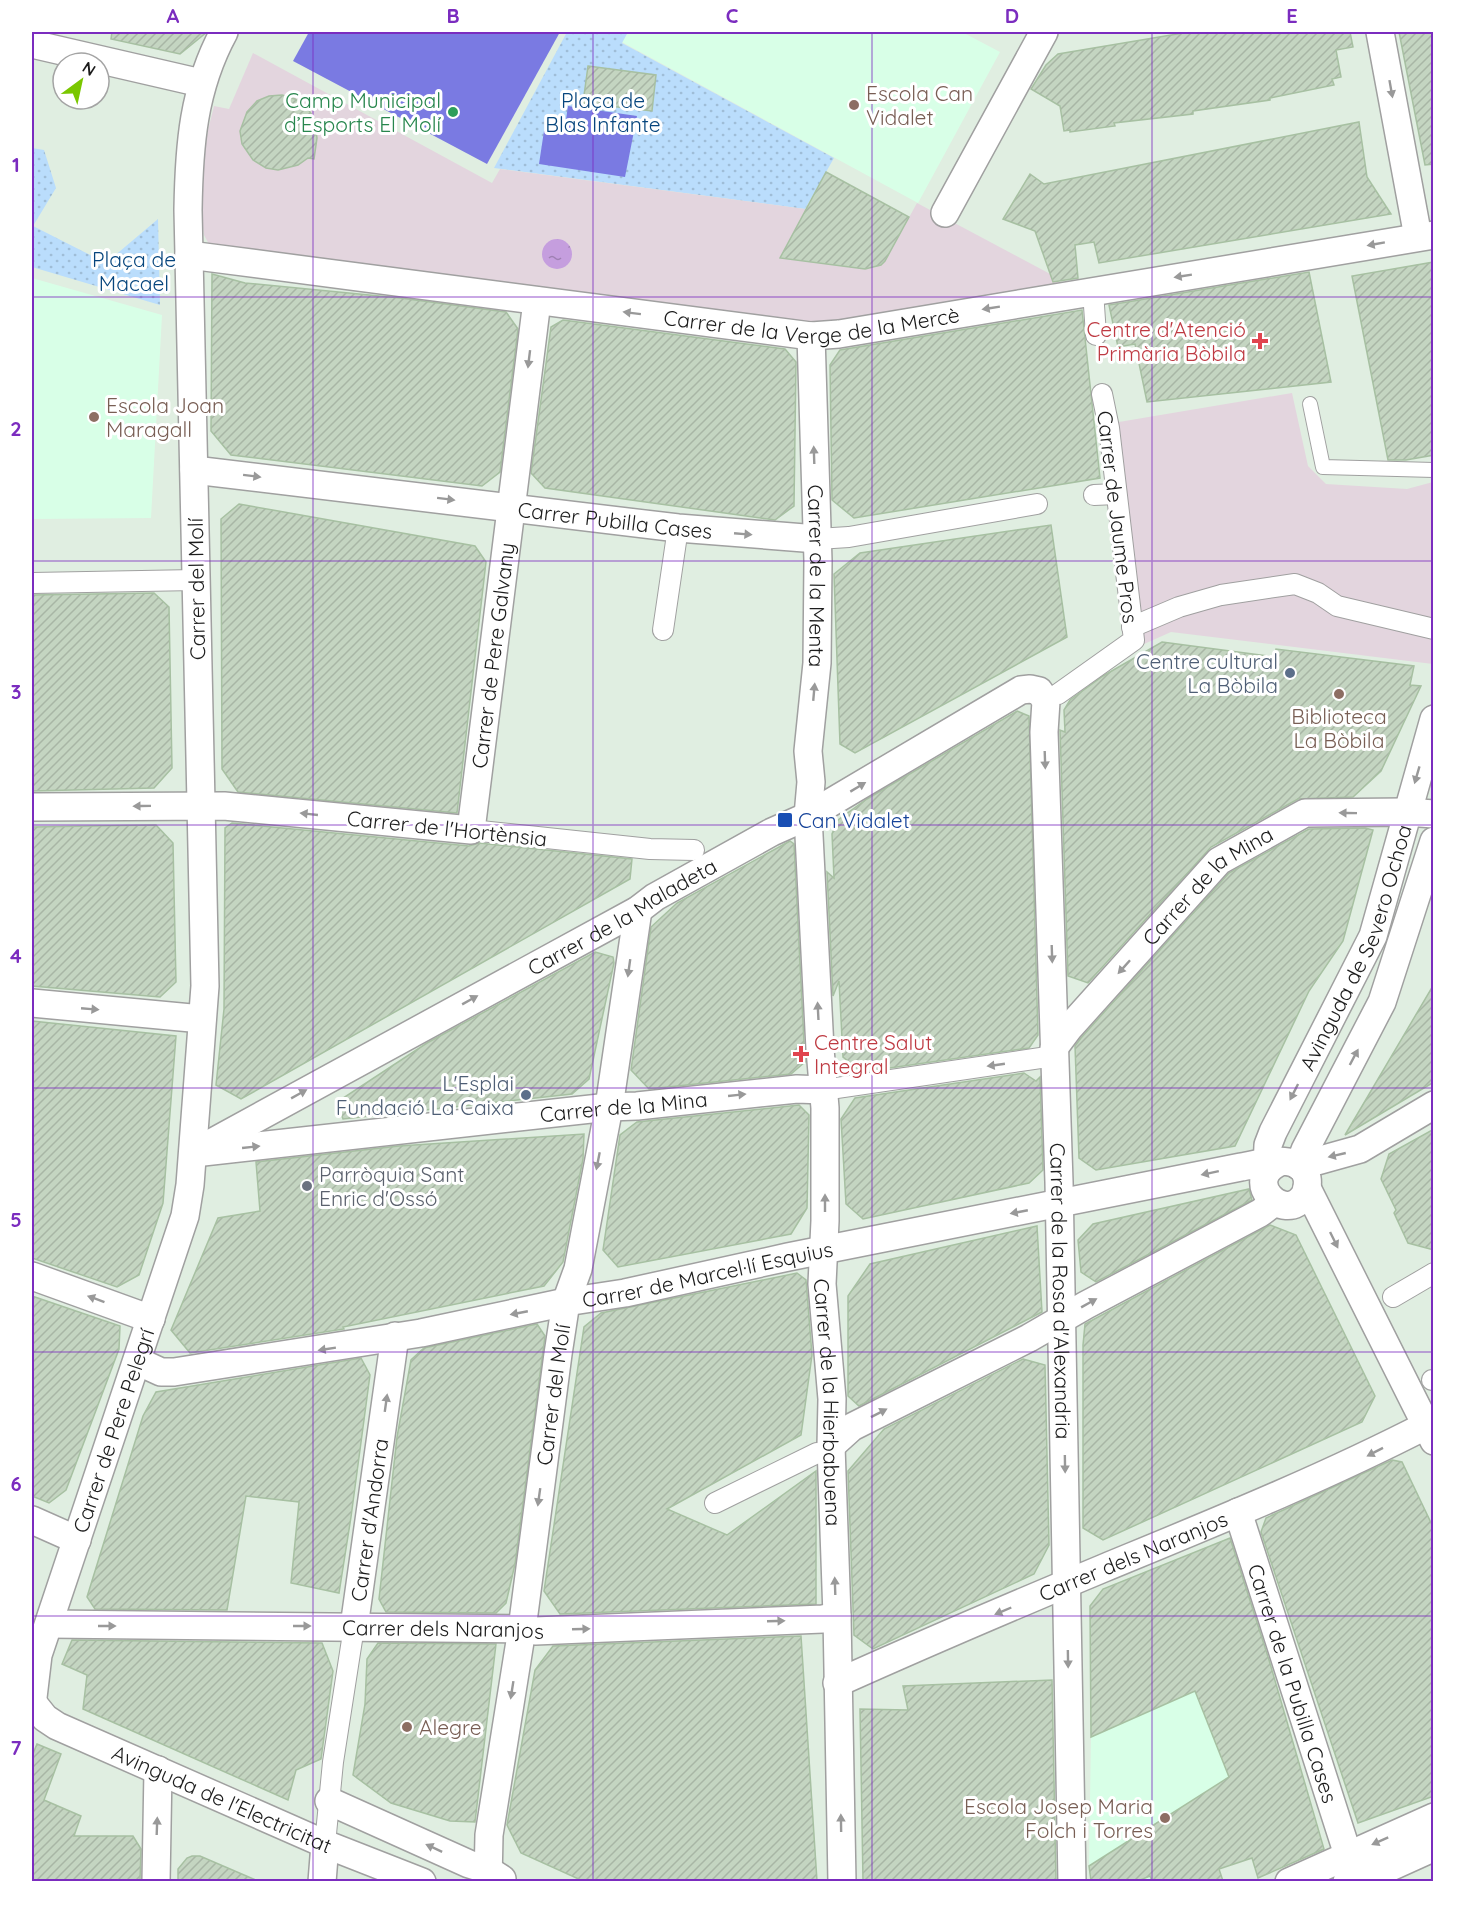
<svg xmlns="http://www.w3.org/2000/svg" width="1465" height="1913" font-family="Quicksand,sans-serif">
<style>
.education{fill:#d8ffe7}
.park{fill:url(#park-dots)}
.pitch{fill:#7a7ae2}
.plaza{fill:#e3d5de}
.water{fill:url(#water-ripples)}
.building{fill:url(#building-hatch);stroke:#a7c0a2;stroke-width:1.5}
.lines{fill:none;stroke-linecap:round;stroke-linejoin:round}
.service-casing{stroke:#a0a0a0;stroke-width:16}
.pedestrian-casing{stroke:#a0a0a0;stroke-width:22}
.minor-casing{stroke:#a0a0a0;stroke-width:30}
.tertiary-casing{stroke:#a0a0a0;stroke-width:36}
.service{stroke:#fff;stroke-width:14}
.pedestrian{stroke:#fff;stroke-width:20}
.minor{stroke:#fff;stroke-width:27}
.tertiary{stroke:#fff;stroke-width:33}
.oneway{fill:#999}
.grid{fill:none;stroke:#7b2cbf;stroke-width:1.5;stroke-opacity:0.55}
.education-dot{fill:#8d6e63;stroke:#fff;stroke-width:2}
.leisure-dot{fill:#2e9e5b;stroke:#fff;stroke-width:2}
.health-dot{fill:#e0444e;stroke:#fff;stroke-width:2}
.service-dot{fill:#5c6f8a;stroke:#fff;stroke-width:2}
.transit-dot{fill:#1a4fb4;stroke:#fff;stroke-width:2}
.worship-dot{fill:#6b7280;stroke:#fff;stroke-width:2}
.labels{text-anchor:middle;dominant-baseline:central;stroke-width:6;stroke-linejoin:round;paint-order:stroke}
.education-label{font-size:21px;fill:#785e54;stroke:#fff;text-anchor:start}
.leisure-label{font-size:21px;fill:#27864d;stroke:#fff;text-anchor:end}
.park-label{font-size:21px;fill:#06457d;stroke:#fff}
.street-label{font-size:21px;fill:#1c1c1c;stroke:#fff}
.health-label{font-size:21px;fill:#be3a42;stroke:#fff;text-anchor:end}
.service-label{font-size:21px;fill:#4e5e75;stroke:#fff;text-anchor:end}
.transit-label{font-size:21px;fill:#164399;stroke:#fff;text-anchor:start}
.worship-label{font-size:21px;fill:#5b616d;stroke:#fff;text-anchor:start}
.neatline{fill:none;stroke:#7b2cbf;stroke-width:2}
.grid-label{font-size:20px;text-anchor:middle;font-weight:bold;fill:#7b2cbf}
</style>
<defs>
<pattern id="park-dots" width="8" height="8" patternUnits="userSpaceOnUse" patternTransform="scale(1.5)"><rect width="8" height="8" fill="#baddfc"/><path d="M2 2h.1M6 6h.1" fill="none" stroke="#9fbdd7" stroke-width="1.8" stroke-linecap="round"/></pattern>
<pattern id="water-ripples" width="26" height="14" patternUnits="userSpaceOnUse" patternTransform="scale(1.5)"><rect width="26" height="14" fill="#c59ede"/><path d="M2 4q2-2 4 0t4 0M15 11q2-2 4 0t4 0" fill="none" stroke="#9f80b3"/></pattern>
<pattern id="building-hatch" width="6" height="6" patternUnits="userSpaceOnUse" patternTransform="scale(1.5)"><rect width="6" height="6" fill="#c4d5c1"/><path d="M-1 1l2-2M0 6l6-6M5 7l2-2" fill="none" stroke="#a8b6a5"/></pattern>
</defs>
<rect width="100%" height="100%" fill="#e0eee1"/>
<g class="education">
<polygon points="628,32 962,32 1000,52 918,203 622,42"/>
<polygon points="32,278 162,315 151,518 32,519"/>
<polygon points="1195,1691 1229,1777 1252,1858 1219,1869 1223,1881 1091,1881 1089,1866 1091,1737"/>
</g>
<g class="park">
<polygon points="567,32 628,32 622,43 834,158 805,209 494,168"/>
<polygon points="32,148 44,150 56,188 33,226 106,263 158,219 160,305 32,267"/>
</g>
<g class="pitch">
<polygon points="309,32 560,32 487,164 293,61"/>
<polygon points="568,106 637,116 625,177 539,164 544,131 564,133"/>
</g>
<g class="plaza">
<polygon points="253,53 492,183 500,169 805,209 805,212 780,257 865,269 876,267 885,261 917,203 1054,276 1063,285 821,332 211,248 204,235 202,220 203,164 208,130 214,106 229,109"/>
<polygon points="1292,393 1308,466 1326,484 1407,489 1433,482 1433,664 1171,632 1124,653 1101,425"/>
</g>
<circle class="water" cx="557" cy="254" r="15"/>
<g class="building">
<polygon points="112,32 207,32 180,54 111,39"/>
<polygon points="1189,32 1350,32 1353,47 1336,50 1341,77 1332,79 1334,85 1270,98 1270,100 1193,111 1193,114 1114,123 1115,126 1070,132 1070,130 1064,131 1060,106 1031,89 1046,65 1058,54"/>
<polygon points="1399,32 1434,32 1434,164 1425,165"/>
<polygon points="588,66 656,75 652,111 583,103"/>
<polygon points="282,95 295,99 306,106 314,118 317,138 314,159 308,158 298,165 278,170 266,168 253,160 242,144 240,131 247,112 257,101 269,96"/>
<polygon points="1359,122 1367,177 1391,214 1099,263 1094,242 1075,245 1078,278 1053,282 1035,231 1003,219 1030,174 1044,184"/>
<polygon points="826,172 909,217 885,261 881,265 865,269 780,258"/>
<polygon points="1434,262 1434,455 1406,460 1388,460 1352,276"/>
<polygon points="1309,272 1331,382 1147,402 1135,344 1118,347 1109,305"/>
<polygon points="212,274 245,283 400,298 506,312 518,329 500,472 482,486 231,455 211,431"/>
<polygon points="1082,310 1100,478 854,518 832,500 830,365 840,350"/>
<polygon points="563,320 785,349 796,362 794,506 775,520 545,488 531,473 551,327"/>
<polygon points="239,504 475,546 486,562 457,813 238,792 222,769 221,519"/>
<polygon points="1051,525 1067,637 855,753 840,744 834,574 860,553"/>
<polygon points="154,593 169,607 172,768 154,788 32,791 32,595"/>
<polygon points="1162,642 1275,657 1276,649 1414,666 1410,685 1421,686 1381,771 1353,797 1298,799 1211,847 1088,983 1068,976 1060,730 1065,732 1064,710 1070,700 1103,676"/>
<polygon points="1017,711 1029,716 1038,1035 1029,1048 862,1072 843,1057 839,981 833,996 827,872 834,878 832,834 838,820 867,799"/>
<polygon points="232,823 469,846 479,843 632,859 630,879 241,1099 216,1085 224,1009 225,828"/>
<polygon points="156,825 173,843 176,982 160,997 32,986 32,827"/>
<polygon points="1365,828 1373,830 1343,941 1309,991 1235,1146 1096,1170 1079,1158 1075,1046 1081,1038 1229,873 1309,829"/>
<polygon points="790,841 794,844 805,1062 791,1074 649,1089 631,1070 651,927 677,903"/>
<polygon points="595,952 613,957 614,963 589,1079 572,1094 343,1119 337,1102 427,1043"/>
<polygon points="1434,984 1434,1082 1345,1135"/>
<polygon points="32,1021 176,1036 163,1203 139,1275 117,1287 32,1258"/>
<polygon points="1024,1073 1036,1081 1040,1077 1043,1170 1029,1183 863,1219 846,1204 841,1119 855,1098"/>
<polygon points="799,1105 809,1115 807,1208 791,1234 618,1267 603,1250 620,1135 637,1122"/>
<polygon points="1434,1129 1434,1250 1408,1243 1394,1213 1396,1210 1381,1179 1389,1154"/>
<polygon points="584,1134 583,1159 563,1262 544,1286 343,1327 344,1329 190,1353 171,1330 218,1218 260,1211 256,1162 399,1146"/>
<polygon points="1249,1189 1252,1200 1096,1282 1081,1272 1078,1240 1093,1224"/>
<polygon points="1270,1225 1296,1235 1375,1396 1362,1422 1103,1540 1083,1528 1083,1345 1085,1324"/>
<polygon points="1037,1226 1042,1312 859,1406 848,1396 848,1296 870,1264"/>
<polygon points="797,1273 806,1280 812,1355 801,1435 667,1509 727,1535 816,1471 816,1604 560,1614 544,1591 584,1327 601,1313"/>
<polygon points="32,1296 120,1326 119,1349 66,1490 49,1503 32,1496"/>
<polygon points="537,1324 545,1336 515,1564 506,1603 496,1613 386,1612 379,1599 397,1437 411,1360 424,1348"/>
<polygon points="361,1358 370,1375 351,1517 339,1593 291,1583 299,1502 246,1496 227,1610 95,1609 87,1597 143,1416 156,1392"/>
<polygon points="1023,1359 1045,1365 1049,1545 1034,1574 873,1649 854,1635 848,1471 884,1429"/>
<polygon points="1392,1460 1402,1462 1434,1529 1434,1796 1358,1823 1261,1532 1266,1518"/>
<polygon points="1230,1538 1269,1660 1324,1849 1258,1878 1252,1858 1219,1869 1223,1881 1152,1881 1150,1876 1138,1881 1091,1881 1089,1866 1229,1777 1195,1691 1091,1737 1090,1606 1103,1589"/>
<polygon points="801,1636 817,1881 583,1881 521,1853 507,1825 535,1670 553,1646"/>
<polygon points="72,1640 322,1643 333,1671 321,1759 296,1770 288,1800 83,1709 87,1675 62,1664"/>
<polygon points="378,1643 496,1644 475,1822 450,1821 391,1803 353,1775 365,1704 367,1659"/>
<polygon points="1052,1680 1056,1881 863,1881 860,1709 908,1710 903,1686"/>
<polygon points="37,1744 61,1754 44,1800 81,1816 74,1836 133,1836 141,1849 140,1881 32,1881 32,1756"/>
<polygon points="192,1856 200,1856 258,1881 178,1881 178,1869 187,1858"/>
</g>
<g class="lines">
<g class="service-casing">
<polyline id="service" points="1310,404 1323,467 1434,470"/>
</g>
<g class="pedestrian-casing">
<g id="pedestrian">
<polyline points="1093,291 1096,335"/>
<polyline points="1094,495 1116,494"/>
<polyline points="817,539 849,537 1037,504"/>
<polyline points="32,583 196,580"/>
<polyline points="1132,627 1179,607 1221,595 1295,584 1318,593 1337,606 1434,629"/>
<polyline points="663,630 678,528"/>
<polyline points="1058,694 1134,640 1109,428 1102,394"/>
<polyline points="471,830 650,849 694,850"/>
<polyline points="823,1090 1054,1056"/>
<polyline points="1393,1297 1434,1273"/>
<polyline points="1432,1380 1434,1380"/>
<polyline points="715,1503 817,1453"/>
<polyline points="325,1844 333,1762 354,1627"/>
</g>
</g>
<g class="minor-casing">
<g id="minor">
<polyline points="1380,32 1418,237"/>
<polyline points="32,44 201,83"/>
<polyline points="945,213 1044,32"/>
<path id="s1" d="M189 255 811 336 839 334 1434 235"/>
<path id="s2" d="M811 336 818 561 817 663 808 751 811 782 808 816 820 1049 825 1108V1221L822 1284 832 1399 831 1446 837 1616 842 1882"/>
<path id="s3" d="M194 470 678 528 817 539"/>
<path id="s4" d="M32 807 224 806 471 830 537 301"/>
<polyline points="32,1003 202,1019"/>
<path id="s5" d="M1054 1048 1069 1028 1219 861 1305 813 1406 812 1434 814"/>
<path id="s6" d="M203 1152 609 1107 637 1106 797 1089 823 1090"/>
<path id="s7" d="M193 1153 638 910 655 897 772 832 808 816 1021 690 1030 689 1039 691 1046 701 1044 732 1059 1182 1072 1882"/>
<polyline points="1299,1166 1305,1150 1382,1002 1434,841"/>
<polyline points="1299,1166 1360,1149 1434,1105"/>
<path id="s8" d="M1267 1170 1268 1145 1273 1132 1373 936 1434 719"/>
<polyline points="1307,1188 1434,1441"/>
<polyline points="32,1276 151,1319"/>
<path id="s9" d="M137 1361 161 1372H174L421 1333 566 1302 625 1293 788 1257 1241 1167C1259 1164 1302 1151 1307 1178 1308 1183 1307 1191 1304 1196 1284 1225 1240 1180 1280 1162"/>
<polyline points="831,1446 852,1427 1029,1338 1086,1305 1260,1213 1268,1207 1272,1200"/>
<path id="s10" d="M1238 1512 1348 1855"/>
<polyline points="32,1520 77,1540"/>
<path id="s11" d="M49 1624 522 1629 535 1631 823 1619 837 1616"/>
<path id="s12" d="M354 1627 395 1336"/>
<path id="s13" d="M837 1683C926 1643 1015 1605 1104 1568 1213 1523 1322 1479 1427 1425"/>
<path id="s14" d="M33 1703 45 1718 57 1726 325 1844 422 1882"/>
<path id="s15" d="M32 1706 38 1655 185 1216 190 1185 205 986 188 210C189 146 193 89 224 32"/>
<polyline points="329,1801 469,1864 488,1870 502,1879"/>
<polyline points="156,1882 158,1770"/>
<polyline points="322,1882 325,1844"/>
<path id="s16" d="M488 1882 489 1835 522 1629 558 1354 566 1302 578 1269 609 1107 638 910"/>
<polyline points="1289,1882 1434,1817"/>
</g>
</g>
<g class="tertiary-casing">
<polyline id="tertiary" points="1350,1882 1434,1844"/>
</g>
<use href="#service" class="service"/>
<use href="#pedestrian" class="pedestrian"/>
<use href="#minor" class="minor"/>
<use href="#tertiary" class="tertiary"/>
</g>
<defs><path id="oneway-solid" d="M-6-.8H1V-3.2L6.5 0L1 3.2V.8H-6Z" transform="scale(1.5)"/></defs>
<g class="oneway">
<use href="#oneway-solid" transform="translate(1391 89) rotate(80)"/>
<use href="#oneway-solid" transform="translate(1376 244) rotate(170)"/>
<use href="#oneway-solid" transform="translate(1183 276) rotate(171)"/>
<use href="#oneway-solid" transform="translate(991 308) rotate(171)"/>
<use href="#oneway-solid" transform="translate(632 313) rotate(-173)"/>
<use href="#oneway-solid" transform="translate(529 359) rotate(97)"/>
<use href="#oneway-solid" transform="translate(814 455) rotate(-92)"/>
<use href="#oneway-solid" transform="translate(252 476) rotate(7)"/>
<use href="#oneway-solid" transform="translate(446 499) rotate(7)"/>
<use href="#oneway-solid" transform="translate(743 534) rotate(5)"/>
<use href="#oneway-solid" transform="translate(814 692) rotate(-85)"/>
<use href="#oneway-solid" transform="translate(1045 760) rotate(88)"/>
<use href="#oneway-solid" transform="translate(1417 775) rotate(106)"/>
<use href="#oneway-solid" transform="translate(858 787) rotate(-31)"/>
<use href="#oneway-solid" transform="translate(142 806) rotate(179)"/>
<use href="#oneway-solid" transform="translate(1348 813) rotate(-179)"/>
<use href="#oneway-solid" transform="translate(309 814) rotate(-174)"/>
<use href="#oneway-solid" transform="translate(1052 954) rotate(88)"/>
<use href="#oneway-solid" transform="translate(1124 967) rotate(132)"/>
<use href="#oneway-solid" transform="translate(629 968) rotate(98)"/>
<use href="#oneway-solid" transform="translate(470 1000) rotate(-29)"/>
<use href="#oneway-solid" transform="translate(90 1009) rotate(5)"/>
<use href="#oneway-solid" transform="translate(818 1011) rotate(-93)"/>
<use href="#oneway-solid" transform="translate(1354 1057) rotate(-62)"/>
<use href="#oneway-solid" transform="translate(996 1065) rotate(172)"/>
<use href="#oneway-solid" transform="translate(1294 1092) rotate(117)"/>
<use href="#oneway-solid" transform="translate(299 1094) rotate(-29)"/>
<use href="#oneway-solid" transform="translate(737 1095) rotate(-6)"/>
<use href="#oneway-solid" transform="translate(251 1147) rotate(-6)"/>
<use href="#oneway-solid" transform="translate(1337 1155) rotate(167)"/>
<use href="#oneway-solid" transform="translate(598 1161) rotate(101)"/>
<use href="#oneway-solid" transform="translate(1210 1173) rotate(168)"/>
<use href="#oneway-solid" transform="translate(825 1203) rotate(-90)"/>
<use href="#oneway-solid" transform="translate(1019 1212) rotate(169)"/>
<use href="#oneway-solid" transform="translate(1334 1240) rotate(64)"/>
<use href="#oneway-solid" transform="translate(96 1299) rotate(-160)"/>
<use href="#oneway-solid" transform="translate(1089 1303) rotate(-29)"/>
<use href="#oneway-solid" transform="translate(519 1313) rotate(169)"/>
<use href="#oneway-solid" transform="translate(327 1349) rotate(171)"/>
<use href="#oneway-solid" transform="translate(386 1403) rotate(-82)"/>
<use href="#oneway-solid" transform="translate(879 1413) rotate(-27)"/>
<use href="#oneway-solid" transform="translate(1375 1452) rotate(153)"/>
<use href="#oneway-solid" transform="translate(1065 1464) rotate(89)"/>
<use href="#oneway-solid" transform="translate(539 1497) rotate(98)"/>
<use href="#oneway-solid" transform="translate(835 1586) rotate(-92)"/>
<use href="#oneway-solid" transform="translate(1003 1611) rotate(157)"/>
<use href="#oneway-solid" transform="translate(776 1621) rotate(-2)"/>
<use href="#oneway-solid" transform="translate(107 1626)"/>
<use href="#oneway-solid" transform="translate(302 1626)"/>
<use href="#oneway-solid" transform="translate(581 1629) rotate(-2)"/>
<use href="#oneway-solid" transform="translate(1068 1659) rotate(89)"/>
<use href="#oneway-solid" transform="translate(512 1690) rotate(99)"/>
<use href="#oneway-solid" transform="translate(841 1823) rotate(-91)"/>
<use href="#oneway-solid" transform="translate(157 1826) rotate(-88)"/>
<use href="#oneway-solid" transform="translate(1380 1841) rotate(156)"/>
<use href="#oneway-solid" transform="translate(434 1848) rotate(-155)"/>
</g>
<path class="grid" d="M313 32V1882M593 32V1882M872 32V1882M1152 32V1882M32 297H1434M32 561H1434M32 825H1434M32 1088H1434M32 1352H1434M32 1616H1434"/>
<g class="education-dot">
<circle cx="854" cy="105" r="6"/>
<circle cx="94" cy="417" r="6"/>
<circle cx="1339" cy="694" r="6"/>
<circle cx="407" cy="1727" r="6"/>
<circle cx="1165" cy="1818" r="6"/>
</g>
<circle class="leisure-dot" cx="453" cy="112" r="6"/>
<g class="health-dot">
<path d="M1257 332h6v6h6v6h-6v6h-6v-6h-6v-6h6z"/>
<path d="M798 1045h6v6h6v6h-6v6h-6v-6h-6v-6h6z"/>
</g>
<g class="service-dot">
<circle cx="1290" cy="673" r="6"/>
<circle cx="526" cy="1095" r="6"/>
</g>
<rect class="transit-dot" x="777" y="812" width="16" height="16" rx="3"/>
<circle class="worship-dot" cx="307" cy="1186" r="6"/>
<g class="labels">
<g class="education-label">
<text x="866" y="93">Escola Can<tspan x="866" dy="24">Vidalet</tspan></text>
<text x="106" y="405">Escola Joan<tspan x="106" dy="24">Maragall</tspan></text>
<text x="1339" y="716" text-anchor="middle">Biblioteca<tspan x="1339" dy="24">La Bòbila</tspan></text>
<text x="419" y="1727">Alegre</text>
<text x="1153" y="1806" text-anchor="end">Escola Josep Maria<tspan x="1153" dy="24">Folch i Torres</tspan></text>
</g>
<g class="leisure-label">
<text x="441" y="100">Camp Municipal<tspan x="441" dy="24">d’Esports El Molí</tspan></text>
</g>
<g class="park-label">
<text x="603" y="100">Plaça de<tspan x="603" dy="24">Blas Infante</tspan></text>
<text x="134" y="259">Plaça de<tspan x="134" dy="24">Macael</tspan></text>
</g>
<g class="street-label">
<text stroke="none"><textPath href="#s1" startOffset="628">Carrer de la Verge de la Mercè</textPath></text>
<text transform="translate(1118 517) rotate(83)">Carrer de Jaume Pros</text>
<text stroke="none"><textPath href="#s3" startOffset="424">Carrer Pubilla Cases</textPath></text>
<text stroke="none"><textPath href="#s2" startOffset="240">Carrer de la Menta</textPath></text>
<text transform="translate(196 589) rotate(-91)">Carrer del Molí</text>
<text stroke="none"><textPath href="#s4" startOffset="616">Carrer de Pere Galvany</textPath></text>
<text transform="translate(447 828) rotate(6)">Carrer de l'Hortènsia</text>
<text stroke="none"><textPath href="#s5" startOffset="225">Carrer de la Mina</textPath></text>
<text stroke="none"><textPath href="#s7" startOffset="490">Carrer de la Maladeta</textPath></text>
<text stroke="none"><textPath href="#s8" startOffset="242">Avinguda de Severo Ochoa</textPath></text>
<text stroke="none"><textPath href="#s6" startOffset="423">Carrer de la Mina</textPath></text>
<text stroke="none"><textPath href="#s9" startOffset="582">Carrer de Marcel·lí Esquius</textPath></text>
<text stroke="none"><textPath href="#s7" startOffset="1570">Carrer de la Rosa d'Alexandria</textPath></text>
<text stroke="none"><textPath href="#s16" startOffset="492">Carrer del Molí</textPath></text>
<text stroke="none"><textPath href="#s2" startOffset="1068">Carrer de la Hierbabuena</textPath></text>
<text stroke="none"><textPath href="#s15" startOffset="288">Carrer de Pere Pelegrí</textPath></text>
<text stroke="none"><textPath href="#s12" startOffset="108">Carrer d'Andorra</textPath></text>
<text stroke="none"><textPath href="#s13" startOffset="322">Carrer dels Naranjos</textPath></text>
<text stroke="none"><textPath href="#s11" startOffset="394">Carrer dels Naranjos</textPath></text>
<text stroke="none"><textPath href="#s10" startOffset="180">Carrer de la Pubilla Cases</textPath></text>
<text stroke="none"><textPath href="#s14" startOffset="214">Avinguda de l'Electricitat</textPath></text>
</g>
<g class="health-label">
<text x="1246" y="329">Centre d'Atenció<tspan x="1246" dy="24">Primària Bòbila</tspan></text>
<text x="814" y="1042" text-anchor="start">Centre Salut<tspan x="814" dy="24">Integral</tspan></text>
</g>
<g class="service-label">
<text x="1278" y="661">Centre cultural<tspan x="1278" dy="24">La Bòbila</tspan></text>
<text x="514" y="1083">L'Esplai<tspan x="514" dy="24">Fundació La Caixa</tspan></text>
</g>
<g class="transit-label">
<text x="798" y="820">Can Vidalet</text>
</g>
<g class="worship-label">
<text x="319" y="1174">Parròquia Sant<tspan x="319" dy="24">Enric d'Ossó</tspan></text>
</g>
</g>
<rect width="1465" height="1913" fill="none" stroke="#ffffff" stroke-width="66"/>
<g transform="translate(81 81) rotate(33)"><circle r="28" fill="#ffffff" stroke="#a4a4a4" stroke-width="1.5"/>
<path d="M0-4.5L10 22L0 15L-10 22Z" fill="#7ac700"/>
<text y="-9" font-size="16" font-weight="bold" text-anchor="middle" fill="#1c1c1c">N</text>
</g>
<rect x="33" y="33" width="1399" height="1847" class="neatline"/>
<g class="grid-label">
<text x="173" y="23">A</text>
<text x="453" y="23">B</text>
<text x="732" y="23">C</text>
<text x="1012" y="23">D</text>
<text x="1292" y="23">E</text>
<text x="16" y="172">1</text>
<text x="16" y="436">2</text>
<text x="16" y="699">3</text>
<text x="16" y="963">4</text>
<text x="16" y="1227">5</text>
<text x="16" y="1491">6</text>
<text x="16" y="1755">7</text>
</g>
</svg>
